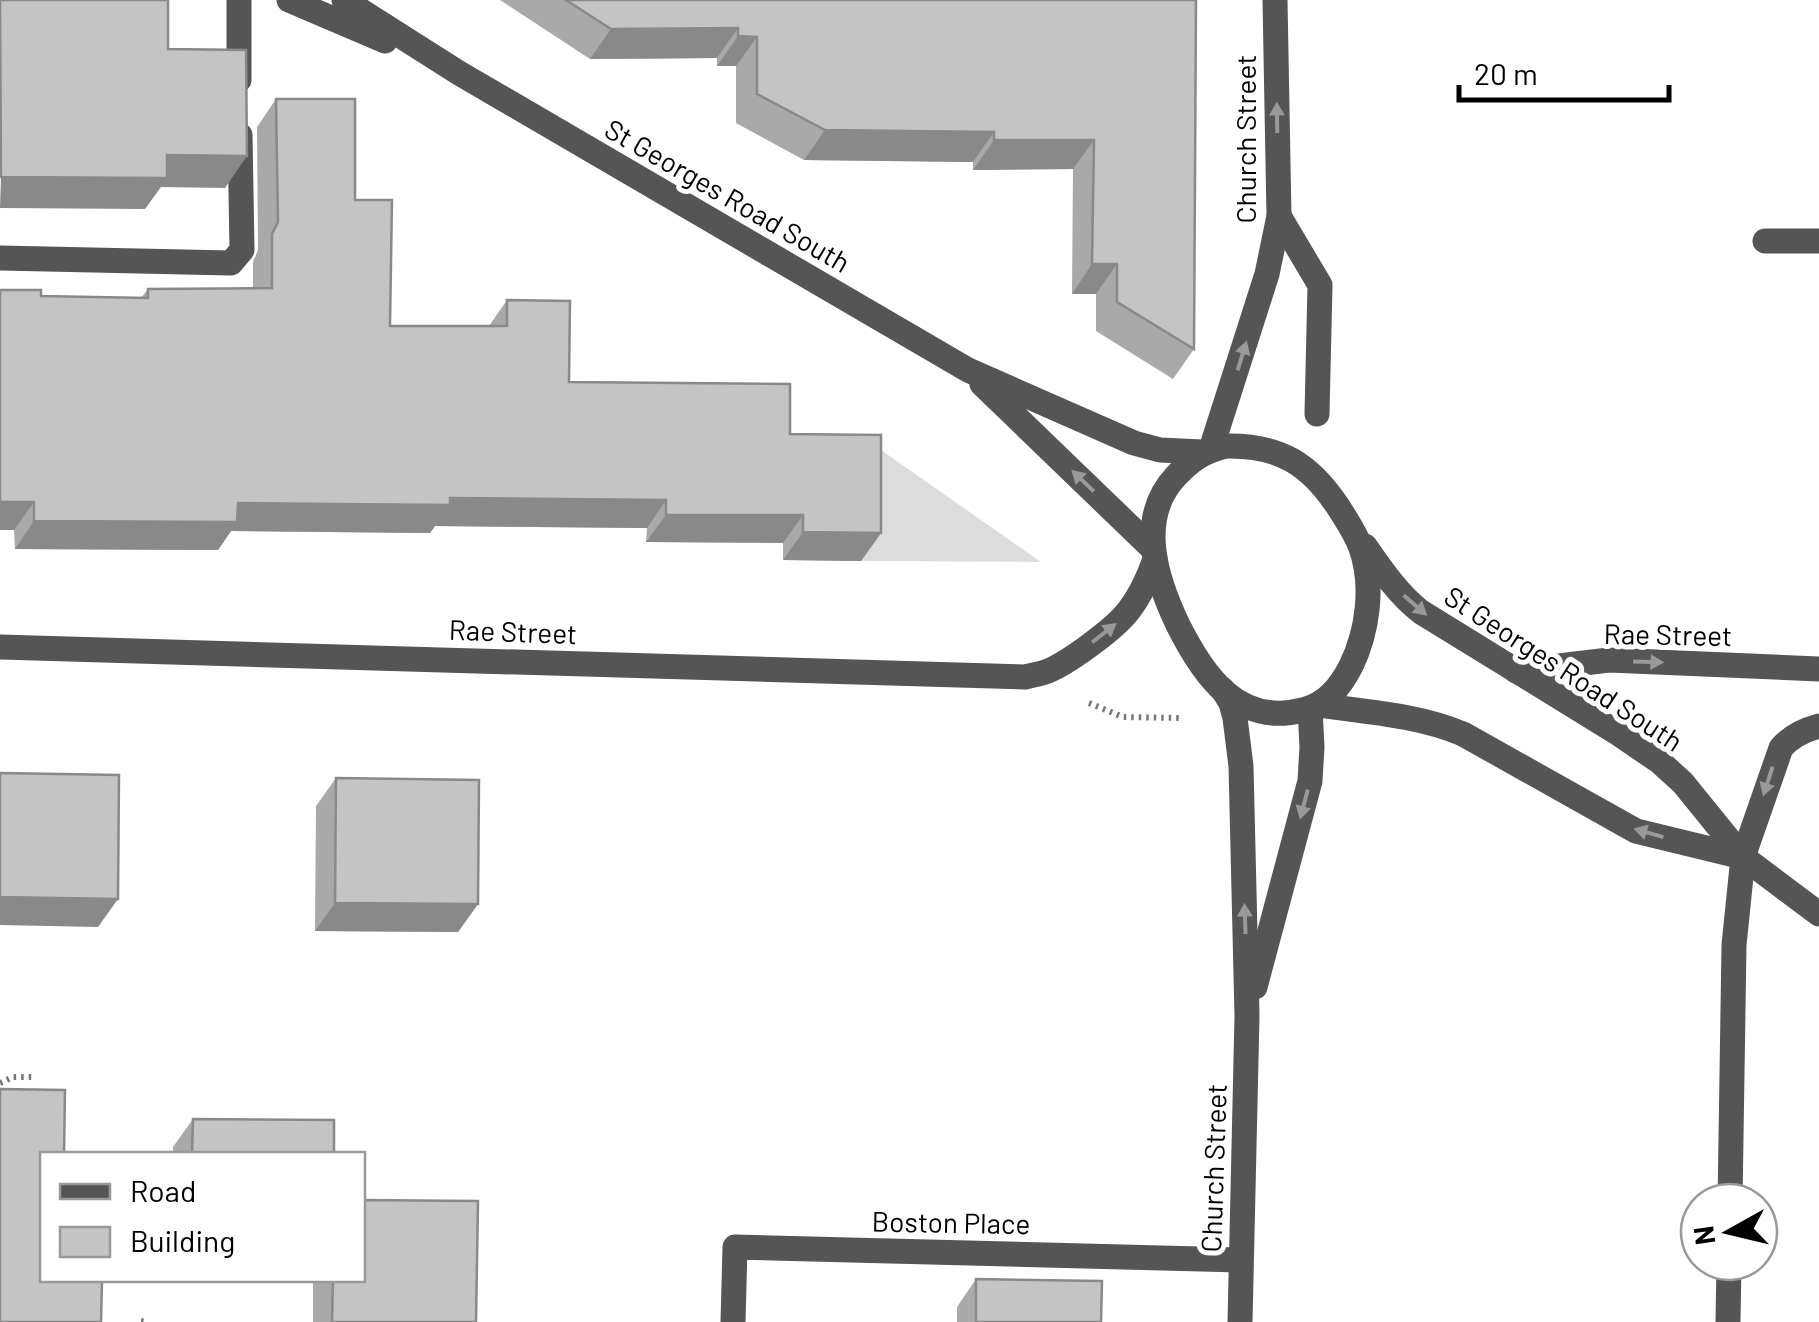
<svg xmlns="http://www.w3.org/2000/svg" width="1819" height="1322" font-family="Barlow,sans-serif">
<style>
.green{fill:#dcdcdc}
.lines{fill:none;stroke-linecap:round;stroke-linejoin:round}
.path{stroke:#777;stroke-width:6;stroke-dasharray:2.5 5;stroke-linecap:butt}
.minor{stroke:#555;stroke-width:25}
.wall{fill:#a9a9a9}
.shaded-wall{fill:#898989}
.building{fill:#c4c4c4;stroke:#898989;stroke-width:2.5}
.oneway{fill:#999}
.labels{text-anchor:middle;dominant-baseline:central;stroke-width:10;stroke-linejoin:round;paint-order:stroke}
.street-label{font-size:28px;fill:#000;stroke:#fff}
</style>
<rect width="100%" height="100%" fill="#fff"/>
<polygon class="green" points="861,436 1041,562 861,561"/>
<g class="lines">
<g class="path">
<polyline points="1089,703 1123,717 1179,718"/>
<polyline points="0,1083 13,1077 35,1077"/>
<polyline points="141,1321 148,1322"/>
</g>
<g class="minor">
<polyline points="239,0 239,80"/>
<polyline points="289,0 385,41"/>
<polyline points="344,0 459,73 968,370 1134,443 1160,450 1202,452"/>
<polyline points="1279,216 1320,285 1317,414"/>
<polyline points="1765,241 1819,241"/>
<polyline points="0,258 231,263 242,250 240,135"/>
<polyline points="982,384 1153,549"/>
<path d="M1226 446C1280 445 1310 464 1339 508 1347 521 1356 534 1361 548 1374 585 1368 631 1351 666 1340 687 1327 704 1303 710 1238 727 1203 675 1178 625 1156 579 1136 518 1176 476 1191 460 1204 451 1226 446Z"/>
<polyline points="1211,449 1267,274 1279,216 1275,0"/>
<path d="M1365 546C1381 569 1398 594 1421 612L1616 732 1660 762 1683 783 1743 857 1819 914"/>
<path d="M0 647 1025 677C1033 675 1041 674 1048 671 1068 663 1111 631 1125 615 1139 599 1148 579 1155 559"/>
<polyline points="1516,671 1609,660 1819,669"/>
<polyline points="1223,690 1231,703 1235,718 1241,766 1247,1016 1240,1322"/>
<path d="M1318 705C1367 712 1417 715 1463 734L1636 831 1743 857"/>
<polyline points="1255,987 1310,781 1312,747 1310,708"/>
<path d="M1730 1202 1734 945 1743 857 1781 748C1791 736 1804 730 1819 726"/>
<polyline points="733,1322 735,1247 1240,1260"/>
<polyline points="1728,1322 1729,1262"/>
</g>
</g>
<g class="wall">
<polygon points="500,0 1196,0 1194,349 1173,379 1096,331 1096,294 1072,294 1073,169 973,170 973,162 804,160 736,123 736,66 717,66 717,58 590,59"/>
<polygon points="276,99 355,200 390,326 489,326 507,300 569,382 790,434 881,533 861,561 783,560 783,543 646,542 647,528 435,526 430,533 231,531 218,550 15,549 14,530 0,530 0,290 41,296 141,298 148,289 253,288 253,262 258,250 257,127"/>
<polygon points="336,778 478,904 458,932 315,931 316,806"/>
<polygon points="193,1119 334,1154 173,1154 173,1147"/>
<polygon points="976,1279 1101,1322 957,1322 957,1307"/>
<polygon points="313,1280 362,1280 476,1322 313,1322"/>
</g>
<g class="shaded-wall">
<polygon points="738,28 717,58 590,59 611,29"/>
<polygon points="738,36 757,37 736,66 717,66"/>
<polygon points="825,130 994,132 973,162 804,160"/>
<polygon points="994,140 1094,140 1073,169 973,170"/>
<polygon points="167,155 247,156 225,188 161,187 145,209 0,208 1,177"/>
<polygon points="1092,264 1117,264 1096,294 1072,294"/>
<polygon points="450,498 666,500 647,528 435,526 430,533 231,531 218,550 15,549 34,521 238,503"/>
<polygon points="0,502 34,502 14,530 0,530"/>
<polygon points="666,515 803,515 783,543 646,542"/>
<polygon points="803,532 881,533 861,561 783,560"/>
<polygon points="0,897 118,899 98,927 0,925"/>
<polygon points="335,903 478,904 458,932 315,931"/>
</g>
<g class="building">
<polygon points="0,0 168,0 168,49 246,50 247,156 167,155 167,178 1,177"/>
<polygon points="566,0 1196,0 1194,349 1117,302 1117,264 1092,264 1094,140 994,140 994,132 825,130 757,94 757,37 738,36 738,28 611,29"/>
<polygon points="276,99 355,99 355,200 392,200 390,326 507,326 507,300 570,301 569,382 790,384 790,434 881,435 881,533 803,532 803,515 666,515 666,500 450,498 450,505 238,503 237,522 34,521 34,502 0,502 0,290 41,290 41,296 148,298 148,289 272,288 272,234 278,222"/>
<polygon points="0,773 119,775 118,899 0,897"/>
<polygon points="336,778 479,780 478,904 335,903"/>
<polygon points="0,1089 65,1090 64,1154 42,1154 42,1280 102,1280 101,1322 0,1322"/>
<polygon points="193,1119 334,1120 334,1154 192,1154"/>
<polygon points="362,1200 478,1201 476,1322 332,1322 333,1280 362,1280"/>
<polygon points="976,1279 1102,1281 1101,1322 976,1322"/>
</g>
<defs><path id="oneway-solid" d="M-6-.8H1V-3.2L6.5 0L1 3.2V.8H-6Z" transform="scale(2.5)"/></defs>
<g class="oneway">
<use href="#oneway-solid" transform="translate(1277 118) rotate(-91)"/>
<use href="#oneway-solid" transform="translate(1242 356) rotate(-73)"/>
<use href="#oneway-solid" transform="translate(1083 481) rotate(-136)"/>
<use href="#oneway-solid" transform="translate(1415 605) rotate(41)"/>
<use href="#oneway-solid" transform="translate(1104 633) rotate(-38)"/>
<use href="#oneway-solid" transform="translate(1648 662) rotate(2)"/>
<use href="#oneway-solid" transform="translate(1768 781) rotate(108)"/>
<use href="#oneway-solid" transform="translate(1304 804) rotate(105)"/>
<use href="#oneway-solid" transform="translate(1649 833) rotate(-164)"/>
<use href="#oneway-solid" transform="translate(1245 919) rotate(-92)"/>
</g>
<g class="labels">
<g class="street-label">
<text transform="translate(1245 139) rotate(-90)">Church Street</text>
<text transform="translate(728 195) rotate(30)">St Georges Road South</text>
<text transform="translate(513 631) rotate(2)">Rae Street</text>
<text transform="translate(1668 634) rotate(1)">Rae Street</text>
<text transform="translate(1564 668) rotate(33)">St Georges Road South</text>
<text transform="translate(1213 1168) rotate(-88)">Church Street</text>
<text transform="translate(951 1222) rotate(1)">Boston Place</text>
</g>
</g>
<rect x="40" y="1152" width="325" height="130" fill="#ffffff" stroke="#999999" stroke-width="2.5"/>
<rect x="60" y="1184" width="50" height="15" fill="#555555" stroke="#999999" stroke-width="2.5"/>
<text x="130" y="1202" font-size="30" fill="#000000">Road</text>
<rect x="60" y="1227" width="50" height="30" fill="#c4c4c4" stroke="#999999" stroke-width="2.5"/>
<text x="130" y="1252" font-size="30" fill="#000000">Building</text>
<g transform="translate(1729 1232) rotate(262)"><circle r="48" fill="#ffffff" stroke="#999999" stroke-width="2.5"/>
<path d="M0-8L18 38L0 25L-18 38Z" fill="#000000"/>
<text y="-15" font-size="28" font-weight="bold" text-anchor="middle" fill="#000000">N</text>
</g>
<path d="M1459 85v15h210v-15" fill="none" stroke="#000000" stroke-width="5"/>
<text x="1474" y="85" font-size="30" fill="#000000" stroke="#ffffff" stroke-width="8" paint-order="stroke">20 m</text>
</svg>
